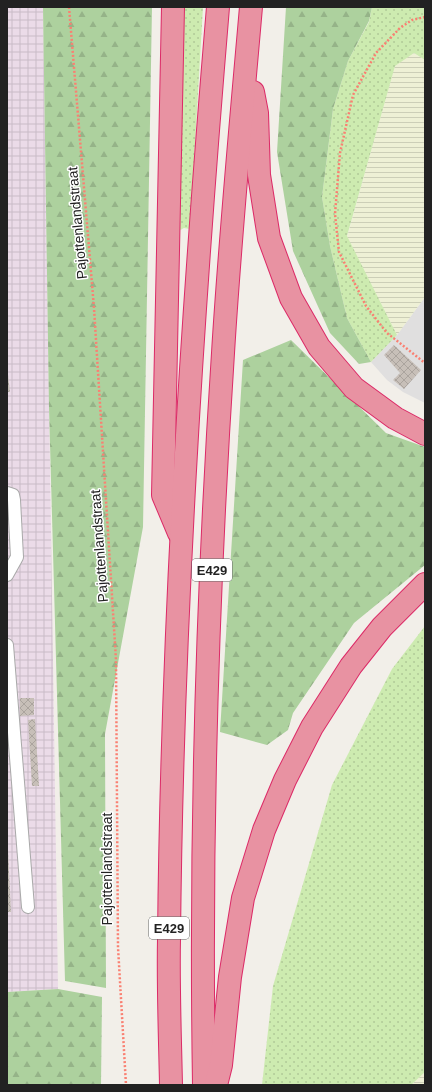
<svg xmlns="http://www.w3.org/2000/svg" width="432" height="1092" font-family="Arial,sans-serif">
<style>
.residential{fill:#e0dfdf}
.industrial{fill:url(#industrial-grid)}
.farmland{fill:url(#farmland-rules)}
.grass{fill:url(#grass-dots)}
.forest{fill:url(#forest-firs)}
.building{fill:url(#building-cross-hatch)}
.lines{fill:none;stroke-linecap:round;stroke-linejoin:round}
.service-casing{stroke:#a9a9a9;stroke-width:14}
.motorway-casing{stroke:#dc2a67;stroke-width:24}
.path{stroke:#fa8072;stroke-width:2.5;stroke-dasharray:2 2;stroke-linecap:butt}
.service{stroke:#fff;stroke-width:12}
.motorway{stroke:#e892a2;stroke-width:22}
.labels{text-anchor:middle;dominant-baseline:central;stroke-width:3;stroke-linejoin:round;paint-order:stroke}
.shield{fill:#fff;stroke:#646464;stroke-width:1}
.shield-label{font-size:13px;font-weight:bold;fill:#222}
.street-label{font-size:14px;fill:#222;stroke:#fff}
</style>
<defs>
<pattern id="industrial-grid" width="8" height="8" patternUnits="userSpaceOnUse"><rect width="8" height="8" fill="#ebdbe8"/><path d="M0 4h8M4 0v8" fill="none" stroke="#c9bcc7"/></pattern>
<pattern id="farmland-rules" width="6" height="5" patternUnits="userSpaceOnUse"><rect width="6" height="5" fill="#eef0d5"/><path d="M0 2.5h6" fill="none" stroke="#ccceb7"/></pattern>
<pattern id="grass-dots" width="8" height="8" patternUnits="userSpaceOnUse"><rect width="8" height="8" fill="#cdebb0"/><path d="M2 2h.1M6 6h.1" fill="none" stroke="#b0c997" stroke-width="1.8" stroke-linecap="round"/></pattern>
<pattern id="forest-firs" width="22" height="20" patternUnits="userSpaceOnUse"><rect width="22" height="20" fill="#add19e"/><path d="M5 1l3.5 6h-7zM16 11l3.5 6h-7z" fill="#95b388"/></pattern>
<pattern id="building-cross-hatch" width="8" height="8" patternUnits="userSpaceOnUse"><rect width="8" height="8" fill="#c7bfb8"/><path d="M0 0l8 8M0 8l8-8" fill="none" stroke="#aba49e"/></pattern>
</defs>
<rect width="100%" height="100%" fill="#f2efe9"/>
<polygon class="residential" points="425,297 425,403 403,392 387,380 371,362 397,335"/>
<polygon class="industrial" points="7,7 43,7 58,989 7,992"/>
<g class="farmland">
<polygon points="414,53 425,60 425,297 397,335 347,237 395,65"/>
<polygon points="425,1072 425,1085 411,1085"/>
</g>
<g class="grass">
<polygon points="184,7 203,7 190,229 184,228 178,231"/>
<polygon points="372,7 425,7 425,60 414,53 395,66 347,236 397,335 371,362 347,318 330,246 322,197 333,109 348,61 369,22"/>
<polygon points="425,626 425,1072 411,1085 262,1085 273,986 332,785 392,669"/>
</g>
<g class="forest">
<polygon points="43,7 152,7 143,527 105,734 106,988 65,981 49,408"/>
<polygon points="286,7 372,7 369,21 348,61 333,109 322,197 330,246 347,318 371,362 359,364 330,333 293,251 277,152"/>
<polygon points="291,340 386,433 425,447 425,565 354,623 293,713 288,730 267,745 220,732 243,360"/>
<polygon points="58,989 102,997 101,1085 7,1085 7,992"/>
</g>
<g class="building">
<polygon points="394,345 421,370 404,389 393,380 400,373 384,355"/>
<polygon points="7,366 10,392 7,392"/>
<polygon points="20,698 34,698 34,715 20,716"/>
<polygon points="35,719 39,786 32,786 28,720"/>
<polygon points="8,850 11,912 7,912 7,851"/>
</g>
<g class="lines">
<g class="service-casing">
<g id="service">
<polyline points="7,493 13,495 14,500 17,557 7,575"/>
<polyline points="7,645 28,907"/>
</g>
</g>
<g class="motorway-casing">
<g id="motorway">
<polyline points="173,7 163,495 179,533"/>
<polyline points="253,92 257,113 259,175 269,238 291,298 319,347 354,388 395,418 425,434"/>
<path d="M171 1085C170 1036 168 987 169 939 172 627 192 317 218 7"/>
<path d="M204 1085C200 841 207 597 223 353 230 238 241 122 251 7"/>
<polyline points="216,1085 221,1065 230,977 243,898 264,830 285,780 312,727 351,666 382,627 425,584"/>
</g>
</g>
<g class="path">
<polyline points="69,7 94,308 116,660 118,947 126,1085"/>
<polyline points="425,17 412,20 400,28 376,53 353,95 340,153 335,214 339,252 366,306 387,333 425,363"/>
</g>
<use href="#service" class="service"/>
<use href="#motorway" class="motorway"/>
</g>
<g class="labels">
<g class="shield">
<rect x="192" y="559" width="40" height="22" rx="3"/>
<rect x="149" y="917" width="40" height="22" rx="3"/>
</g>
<g class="shield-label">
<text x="212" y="570">E429</text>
<text x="169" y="928">E429</text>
</g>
<g class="street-label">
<text transform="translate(77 223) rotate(-95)">Pajottenlandstraat</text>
<text transform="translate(99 546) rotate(-94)">Pajottenlandstraat</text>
<text transform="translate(107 869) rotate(-90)">Pajottenlandstraat</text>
</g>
</g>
<rect width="432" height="1092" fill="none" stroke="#222222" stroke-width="16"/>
</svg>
